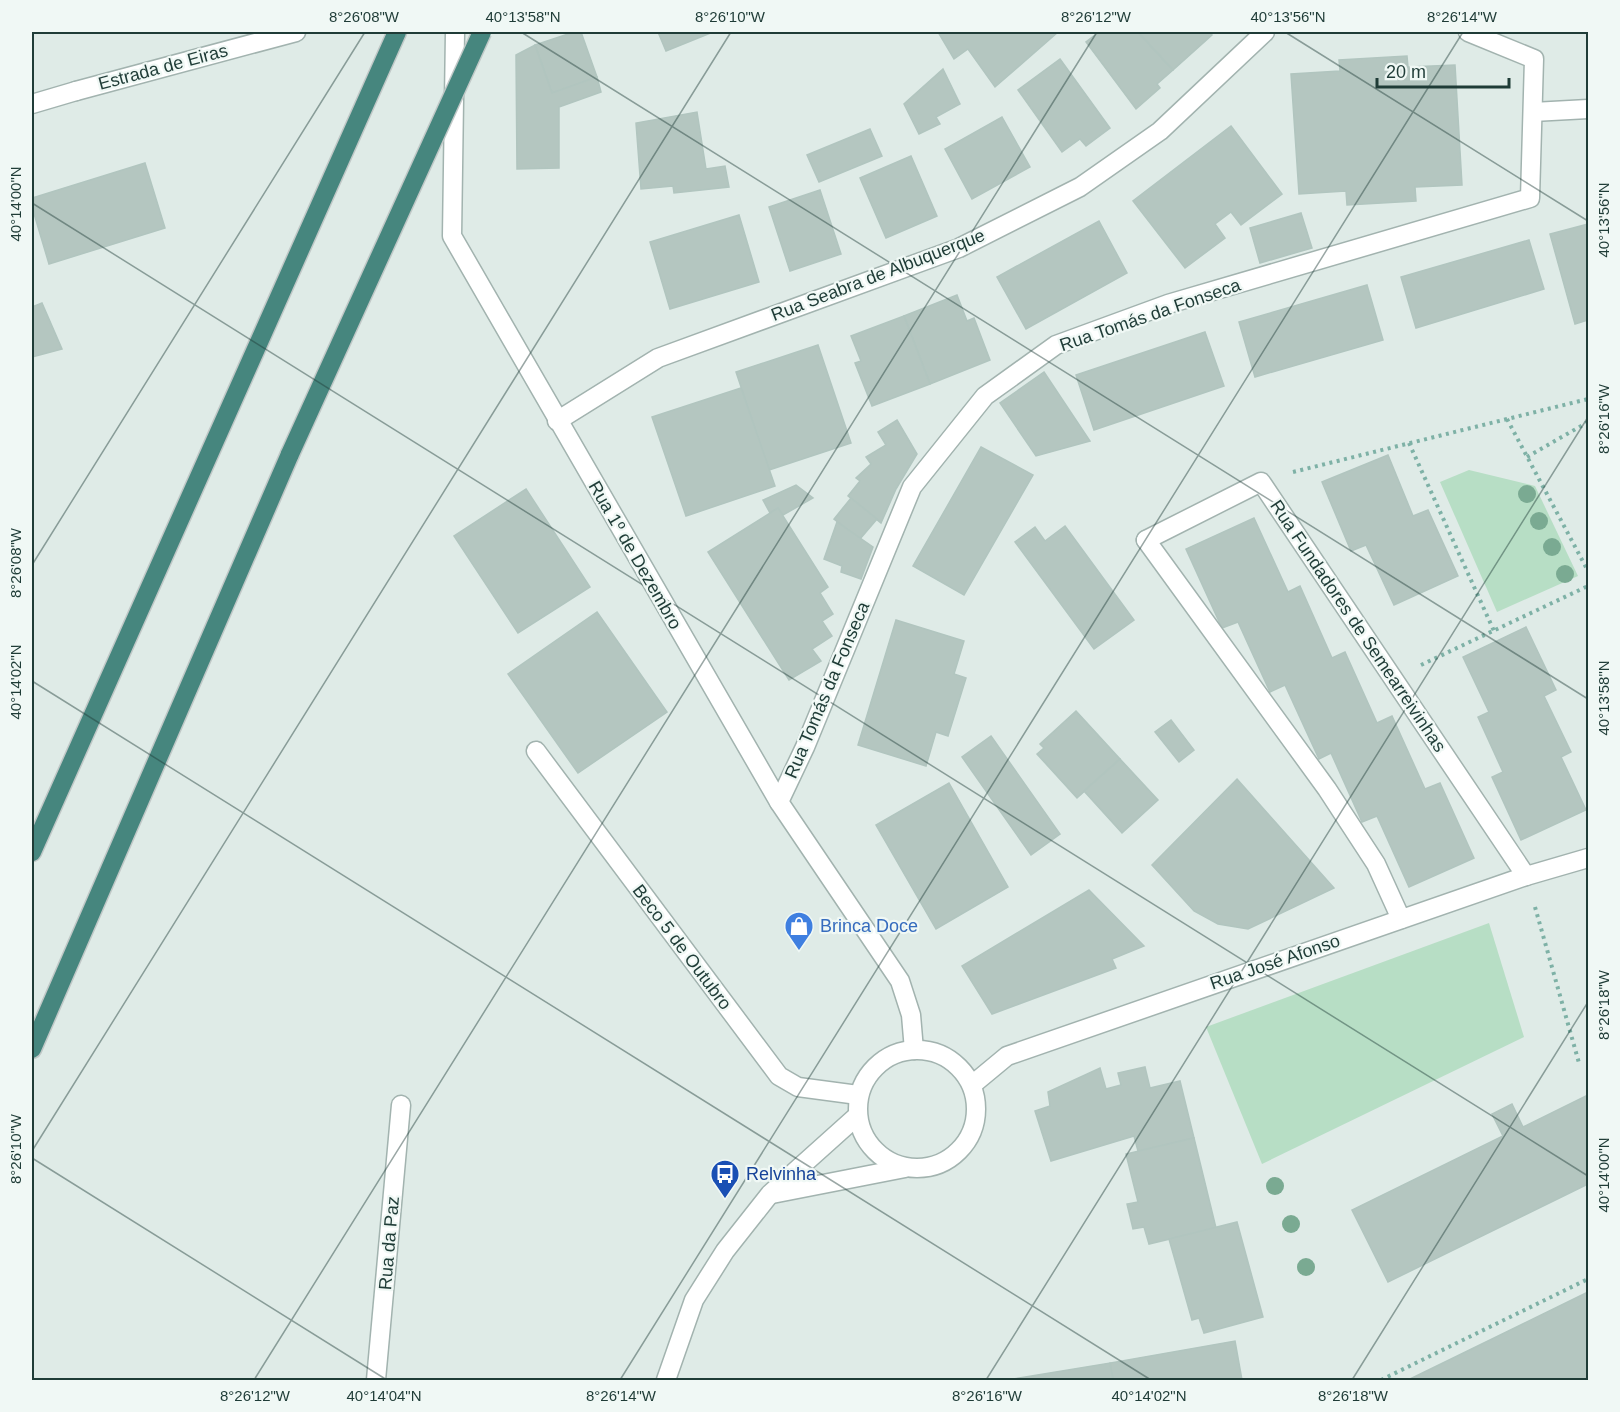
<svg xmlns="http://www.w3.org/2000/svg" width="1620" height="1412" font-family="Helvetica,sans-serif">
<style>
.green{fill:#b7dec5}
.building{fill:#b4c6c0;stroke:#b1c5bf;stroke-width:1.5}
.lines{fill:none;stroke-linecap:round;stroke-linejoin:round}
.service-casing{stroke:#a2b3af;stroke-width:21}
.minor-casing{stroke:#a2b3af;stroke-width:21}
.tertiary-casing{stroke:#a2b3af;stroke-width:21}
.trunk-casing{stroke:#c0c8c7;stroke-width:21}
.path{stroke:#7eb1a6;stroke-width:4;stroke-dasharray:3 4.5;stroke-linecap:butt}
.service{stroke:#fff;stroke-width:18}
.minor{stroke:#fff;stroke-width:18}
.tertiary{stroke:#fff;stroke-width:18}
.trunk{stroke:#46867e;stroke-width:18}
.trunk-bridge-casing{stroke:#c0c8c7;stroke-width:21;stroke-linecap:butt}
.trunk-bridge{stroke:#46867e;stroke-width:18}
.tree{fill:#7aaa92}
.ticks{fill:none;stroke:#1f3c37;stroke-width:1.5;stroke-opacity:0.45}
.labels{text-anchor:middle;dominant-baseline:central;stroke-width:4.5;stroke-linejoin:round;paint-order:stroke}
.street-label{font-size:18px;fill:#1f3c37;stroke:#f0f8f5}
.shop-label{font-size:18px;fill:#366cbe;stroke:#f0f8f5;text-anchor:start}
.transit-label{font-size:18px;fill:#164399;stroke:#f0f8f5;text-anchor:start}
.neatline{fill:none;stroke:#1f3c37;stroke-width:2}
.ticks-label{font-size:15px;text-anchor:middle;fill:#1f3c37}
</style>
<rect width="100%" height="100%" fill="#dfebe7"/>
<g class="green">
<polygon points="1469,470 1535,486 1578,576 1497,612 1440,482"/>
<polygon points="1489,923 1524,1037 1262,1164 1206,1027"/>
</g>
<g class="building">
<polygon points="574,32 581,32 597,77 552,93 535,45"/>
<polygon points="658,32 713,32 666,51"/>
<polygon points="938,32 1058,32 995,87 968,49 954,59"/>
<polygon points="1099,32 1138,32 1173,70 1157,84 1160,88 1136,109 1086,42"/>
<polygon points="1138,32 1209,32 1212,35 1173,70"/>
<polygon points="535,45 552,93 597,77 601,92 559,107 559,168 517,169 516,55"/>
<polygon points="1407,56 1408,67 1455,65 1462,185 1415,187 1416,201 1347,205 1346,191 1299,194 1291,74 1340,71 1339,60"/>
<polygon points="1060,59 1110,128 1086,146 1080,139 1062,152 1018,90"/>
<polygon points="943,69 960,104 936,117 940,124 919,134 904,104"/>
<polygon points="697,112 706,169 725,166 729,187 674,193 673,186 641,189 636,123"/>
<polygon points="1002,117 1030,167 972,199 945,149"/>
<polygon points="1231,126 1282,194 1241,225 1231,212 1215,224 1225,238 1185,268 1133,201"/>
<polygon points="870,129 882,156 819,182 807,155"/>
<polygon points="911,156 937,216 886,238 860,178"/>
<polygon points="145,163 165,228 49,264 32,207 32,198"/>
<polygon points="820,190 841,254 790,271 769,207"/>
<polygon points="1301,213 1312,248 1260,263 1250,228"/>
<polygon points="739,215 759,282 670,309 650,242"/>
<polygon points="1099,221 1127,273 1026,329 997,277"/>
<polygon points="1588,224 1588,320 1575,324 1550,234"/>
<polygon points="1529,240 1544,289 1416,328 1401,277"/>
<polygon points="1367,285 1383,340 1255,377 1239,322"/>
<polygon points="957,295 967,321 974,318 990,360 930,384 904,316"/>
<polygon points="42,303 62,349 32,357 32,307"/>
<polygon points="904,316 930,384 872,406 855,363 861,361 851,336"/>
<polygon points="1205,332 1224,386 1094,430 1076,375"/>
<polygon points="818,345 851,443 769,470 736,372"/>
<polygon points="1044,372 1090,441 1036,456 1000,403"/>
<polygon points="741,388 775,486 686,516 652,417"/>
<polygon points="897,420 917,454 896,489 881,523 848,496 860,481 856,478 871,464 866,457 886,445 878,432"/>
<polygon points="981,447 1033,475 964,595 913,566"/>
<polygon points="1388,455 1413,516 1428,510 1458,576 1394,605 1366,545 1351,551 1322,482"/>
<polygon points="796,485 813,498 783,515 778,508 770,513 763,500"/>
<polygon points="526,489 590,587 518,633 454,536"/>
<polygon points="851,498 877,519 860,539 834,519"/>
<polygon points="778,508 828,587 820,593 833,614 822,621 832,636 812,649 821,661 789,680 708,552"/>
<polygon points="1254,518 1288,592 1300,586 1332,658 1345,652 1377,723 1392,716 1425,789 1440,783 1474,858 1409,887 1377,816 1362,822 1331,753 1319,759 1285,685 1270,692 1238,622 1222,628 1186,549"/>
<polygon points="837,522 873,547 861,579 841,572 842,566 824,559"/>
<polygon points="1065,526 1134,620 1094,649 1015,542 1035,527 1045,541"/>
<polygon points="597,612 667,712 578,773 508,674"/>
<polygon points="896,620 964,641 954,674 966,678 948,736 936,732 926,766 858,745"/>
<polygon points="1526,627 1556,690 1544,696 1571,752 1561,757 1586,810 1521,840 1492,777 1503,772 1478,717 1489,712 1463,657"/>
<polygon points="1076,711 1120,759 1077,798 1037,754 1044,748 1040,744"/>
<polygon points="1171,720 1194,750 1179,762 1155,732"/>
<polygon points="991,736 1060,834 1031,855 962,757"/>
<polygon points="1120,759 1158,800 1122,833 1084,791"/>
<polygon points="1237,779 1334,888 1248,929 1218,924 1194,911 1152,865"/>
<polygon points="949,783 1008,887 936,929 876,825"/>
<polygon points="1089,890 1144,946 1112,959 1116,968 992,1014 962,966"/>
<polygon points="1145,1067 1150,1088 1180,1081 1194,1138 1138,1151 1134,1136 1051,1161 1035,1111 1050,1106 1048,1092 1100,1068 1106,1089 1121,1085 1118,1073"/>
<polygon points="1588,1095 1588,1184 1388,1282 1352,1210 1503,1136 1492,1114 1512,1104 1523,1127"/>
<polygon points="1194,1138 1216,1228 1149,1244 1144,1227 1133,1229 1127,1204 1138,1202 1126,1154"/>
<polygon points="1237,1222 1263,1317 1204,1333 1199,1318 1192,1320 1169,1239"/>
<polygon points="1588,1292 1588,1380 1408,1380"/>
<polygon points="1235,1341 1242,1380 1113,1380 1110,1363"/>
<polygon points="1110,1363 1113,1380 1007,1380"/>
</g>
<g class="lines">
<g class="service-casing">
<polyline id="service" points="1146,540 1327,789 1376,864 1401,919"/>
</g>
<g class="minor-casing">
<g id="minor">
<polyline points="455,32 452,236 779,802 900,981 911,1015 914,1050"/>
<polyline points="76,91 296,32"/>
<polyline points="1533,112 1588,109"/>
<polyline points="557,421 658,358 959,248 1080,187 1160,131 1265,32"/>
<polyline points="1146,540 1261,482 1526,876"/>
<polyline points="536,751 779,1076 798,1087 858,1095"/>
<polyline points="779,802 805,747 912,487 985,396 1056,345 1168,304 1530,198 1534,59 1468,32"/>
<circle cx="917" cy="1109" r="59"/>
<polyline points="972,1085 1007,1056 1526,876 1588,858"/>
<polyline points="772,1194 905,1168"/>
<polyline points="376,1380 401,1105"/>
<polyline points="666,1380 694,1300 725,1251 770,1194 857,1116"/>
</g>
</g>
<g class="tertiary-casing">
<polyline id="tertiary" points="32,104 76,91"/>
</g>
<g class="trunk-casing">
<g id="trunk">
<polyline points="32,852 397,32"/>
<polyline points="32,1049 290,454"/>
</g>
</g>
<g class="path">
<polyline points="1507,419 1588,571"/>
<polyline points="1409,443 1494,631"/>
<polyline points="1527,457 1588,422"/>
<polyline points="1293,472 1588,399"/>
<polyline points="1421,665 1588,586"/>
<polyline points="1535,907 1579,1063"/>
<polyline points="1381,1380 1588,1279"/>
</g>
<use href="#service" class="service"/>
<use href="#minor" class="minor"/>
<use href="#tertiary" class="tertiary"/>
<use href="#trunk" class="trunk"/>
<g class="trunk-bridge-casing">
<polyline id="trunk-bridge" points="290,454 482,32"/>
</g>
<use href="#trunk-bridge" class="trunk-bridge"/>
</g>
<g class="tree">
<circle cx="1527" cy="494" r="9"/>
<circle cx="1539" cy="521" r="9"/>
<circle cx="1552" cy="547" r="9"/>
<circle cx="1565" cy="574" r="9"/>
<circle cx="1275" cy="1186" r="9"/>
<circle cx="1291" cy="1224" r="9"/>
<circle cx="1306" cy="1267" r="9"/>
</g>
<path class="ticks" d="M521 32 1588 699M1285 32 1588 221M32 203 1588 1176M32 565 365 32M32 681 1151 1380M32 1151 731 32M32 1158 387 1380M254 1380 1097 32M620 1380 1463 32M986 1380 1588 417M1352 1380 1588 1002"/>
<defs>
<g id="shop-pin" transform="scale(1.5)"><path d="M0 17L-7.5 6A9.5 9.5 0 1 1 7.5 6Z" fill="#3f7fe0" stroke="#f0f8f5"/><path d="M-5-2.5h2.3a2.7 3.5 0 0 1 5.4 0H5L5.5 6h-11ZM-1.5-2.5h3a1.5 2.3 0 0 0-3 0Z" fill="#fff"/></g>
<g id="bus-pin" transform="scale(1.5)"><path d="M0 17L-7.5 6A9.5 9.5 0 1 1 7.5 6Z" fill="#1a4fb4" stroke="#f0f8f5"/><path d="M-5-6H5V4H4V6H2V4H-2V6H-4V4H-5ZM-3.5-4V0h7V-4ZM-3.5 1.2v1.5H-2V1.2ZM2 1.2v1.5H3.5V1.2Z" fill="#fff"/></g>
</defs>
<g fill-rule="evenodd">
<use href="#shop-pin" x="799" y="926"/>
<use href="#bus-pin" x="725" y="1174"/>
</g>
<g class="labels">
<g class="street-label">
<text transform="translate(163 67) rotate(-15)">Estrada de Eiras</text>
<text transform="translate(878 275) rotate(-21)">Rua Seabra de Albuquerque</text>
<text transform="translate(1150 315) rotate(-19)">Rua Tomás da Fonseca</text>
<text transform="translate(635 555) rotate(60)">Rua 1º de Dezembro</text>
<text transform="translate(1358 626) rotate(56)">Rua Fundadores de Semearreivinhas</text>
<text transform="translate(827 690) rotate(-67)">Rua Tomás da Fonseca</text>
<text transform="translate(682 947) rotate(53)">Beco 5 de Outubro</text>
<text transform="translate(1275 962) rotate(-19)">Rua José Afonso</text>
<text transform="translate(389 1243) rotate(-85)">Rua da Paz</text>
</g>
<g class="shop-label">
<text x="820" y="926">Brinca Doce</text>
</g>
<g class="transit-label">
<text x="746" y="1174">Relvinha</text>
</g>
</g>
<rect width="1620" height="1412" fill="none" stroke="#f0f8f5" stroke-width="66"/>
<path d="M1377 78v9h132v-9" fill="none" stroke="#1f3c37" stroke-width="3"/>
<text x="1386" y="78" font-size="18" fill="#1f3c37" stroke="#f0f8f5" stroke-width="4.5" paint-order="stroke">20 m</text>
<rect x="33" y="33" width="1554" height="1346" class="neatline"/>
<g class="ticks-label">
<text x="364" y="22">8°26'08"W</text>
<text x="523" y="22">40°13'58"N</text>
<text x="730" y="22">8°26'10"W</text>
<text x="1096" y="22">8°26'12"W</text>
<text x="1288" y="22">40°13'56"N</text>
<text x="1462" y="22">8°26'14"W</text>
<text transform="translate(16 204) rotate(-90)" y="5">40°14'00"N</text>
<text transform="translate(1604 220) rotate(-90)" y="5">40°13'56"N</text>
<text transform="translate(1604 419) rotate(-90)" y="5">8°26'16"W</text>
<text transform="translate(16 563) rotate(-90)" y="5">8°26'08"W</text>
<text transform="translate(16 682) rotate(-90)" y="5">40°14'02"N</text>
<text transform="translate(1604 698) rotate(-90)" y="5">40°13'58"N</text>
<text transform="translate(1604 1005) rotate(-90)" y="5">8°26'18"W</text>
<text transform="translate(16 1149) rotate(-90)" y="5">8°26'10"W</text>
<text transform="translate(1604 1175) rotate(-90)" y="5">40°14'00"N</text>
<text x="255" y="1401">8°26'12"W</text>
<text x="384" y="1401">40°14'04"N</text>
<text x="621" y="1401">8°26'14"W</text>
<text x="987" y="1401">8°26'16"W</text>
<text x="1149" y="1401">40°14'02"N</text>
<text x="1353" y="1401">8°26'18"W</text>
</g>
</svg>
